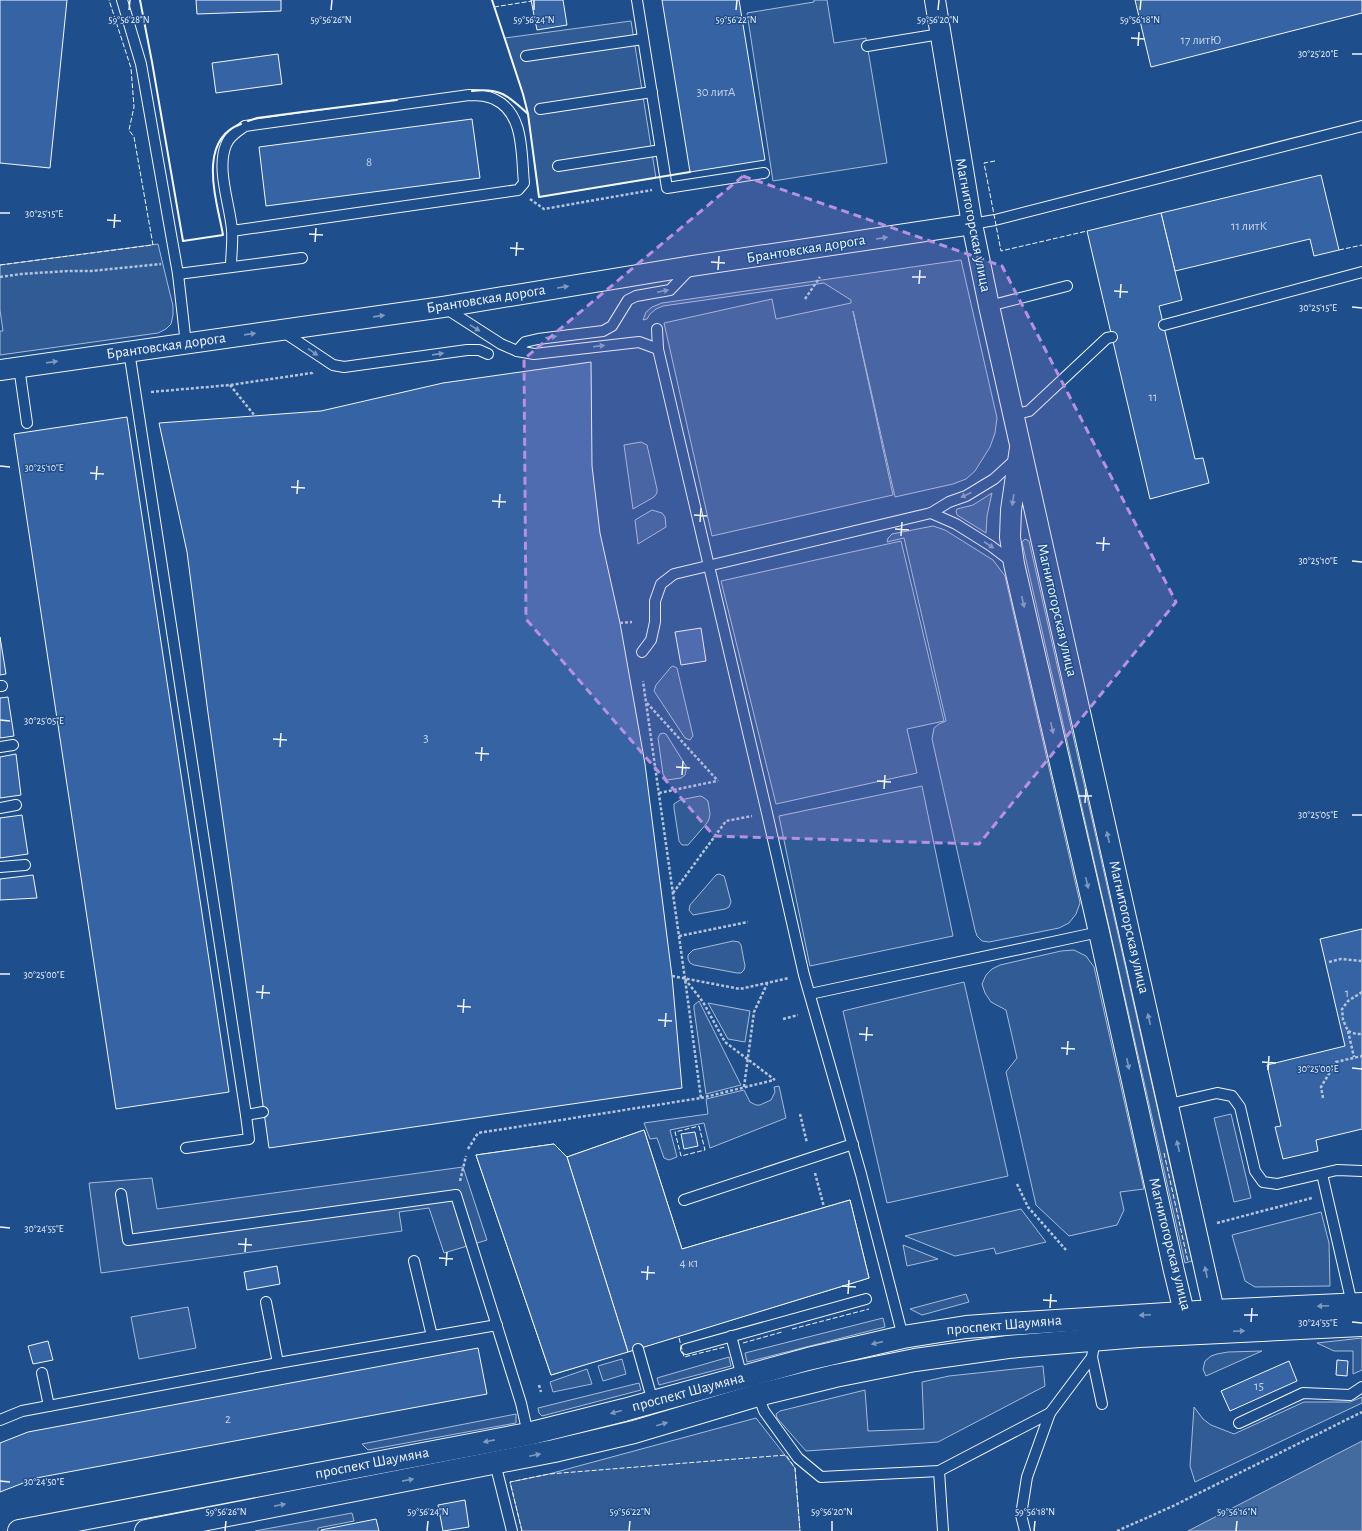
<svg xmlns="http://www.w3.org/2000/svg" width="1362" height="1531" font-family="'Alegreya Sans',sans-serif">
<style>
.built{fill:#305b95;stroke:#a8bbd7}
.water{fill:#446ba0;stroke:#a8bbd7}
.building{fill:#3563a3;stroke:#f2f6ff}
.lines{fill:none;stroke-linecap:round;stroke-linejoin:round}
.service-casing{stroke:#f2f6ff;stroke-width:12}
.minor-casing{stroke:#f2f6ff;stroke-width:22}
.tertiary-casing{stroke:#f2f6ff;stroke-width:24}
.path{stroke:#b3c4dc;stroke-width:2.5;stroke-dasharray:3 2;stroke-linecap:butt}
.service{stroke:#1f4e8c;stroke-width:10}
.minor{stroke:#1f4e8c;stroke-width:20}
.tertiary{stroke:#1f4e8c;stroke-width:22}
.fence{stroke:#f2f6ff;stroke-width:1;stroke-dasharray:5 2;stroke-linecap:butt}
.wall{stroke:#f2f6ff;stroke-width:2}
.oneway{fill:#7e9ac0}
.marked{fill:#b691df;fill-opacity:0.2;stroke:#b691df;stroke-width:3;stroke-dasharray:8 5;stroke-linejoin:round}
.ticks{fill:none;stroke:#f2f6ff;stroke-width:1.5}
.labels{text-anchor:middle;dominant-baseline:central;stroke-width:3;stroke-linejoin:round;paint-order:stroke}
.number-label{font-size:13px;fill:#c3d1e8}
.street-label{font-size:15px;fill:#f2f6ff;stroke:#1f4e8c}
.ticks-label{font-size:10px;text-anchor:middle;fill:#f2f6ff;stroke:#1f4e8c;stroke-width:3;stroke-linejoin:round;paint-order:stroke}
</style>
<rect width="100%" height="100%" fill="#1f4e8c"/>
<g class="built">
<polygon points="814,0 827,0 834,43 866,38 887,163 773,181 747,13 814,2"/>
<polygon points="631,21 656,178 539,197 528,114 523,94 505,38"/>
<polygon points="158,244 173,306 173,315 171,324 166,329 158,333 0,355 0,331 3,331 0,310 0,265"/>
<polygon points="961,260 997,418 995,433 990,447 975,471 966,479 953,484 895,497 853,311 893,495 712,536 664,323 772,299 776,319 851,303 851,300 824,283 663,306 656,309 650,314 647,319 643,320 646,312 652,307 662,303"/>
<polygon points="641,442 647,445 657,489 657,493 654,497 633,509 624,445"/>
<polygon points="992,493 987,516 986,533 957,515 956,511 957,509 973,505"/>
<polygon points="652,510 662,513 665,517 666,527 638,544 635,520"/>
<polygon points="933,526 945,530 993,560 1005,576 1080,903 1076,914 1069,923 1059,928 989,942 982,941 977,936 975,930 932,739 934,728 939,724 946,721 904,538 887,542 888,538 892,534"/>
<polygon points="1025,539 1029,541 1192,1261 1185,1263 1022,542"/>
<polygon points="901,541 944,721 907,729 917,773 776,804 721,581"/>
<polygon points="673,666 677,668 693,736 690,740 685,738 654,691 656,685 671,667"/>
<polygon points="663,733 666,734 686,766 686,771 685,775 681,778 667,780 663,774 658,738 660,734"/>
<polygon points="922,786 953,936 810,966 779,816"/>
<polygon points="700,796 703,797 708,801 710,814 709,819 707,823 688,845 682,845 679,841 674,808 674,804 680,800"/>
<polygon points="719,874 724,876 725,879 731,902 729,907 725,909 693,915 689,910 690,905 716,875"/>
<polygon points="733,941 739,942 741,945 745,966 744,970 741,973 737,973 694,965 690,963 688,959 688,955 693,950"/>
<polygon points="1074,950 1086,956 1094,967 1144,1189 1120,1192 1124,1210 1117,1225 1069,1236 1036,1205 1006,1072 1017,1058 1006,1010 991,1002 985,993 982,984 986,975 992,969 1000,965 1061,951"/>
<polygon points="964,982 1008,1176 887,1203 843,1011"/>
<polygon points="699,1001 741,1085 706,1094 694,1009 694,1005"/>
<polygon points="708,1003 750,1011 745,1042 728,1039"/>
<polygon points="779,1086 786,1118 710,1148 704,1123 670,1130 677,1157 669,1160 664,1158 657,1138 650,1139 644,1123 708,1114 706,1099 744,1090 750,1102 756,1105 760,1105 771,1100 775,1092 774,1087"/>
<polygon points="1231,1114 1251,1198 1234,1202 1214,1118"/>
<polygon points="463,1167 487,1240 444,1253 429,1208 399,1212 402,1231 101,1273 89,1183 152,1178 157,1209"/>
<polygon points="1021,1209 1046,1242 996,1254 994,1248 955,1256 905,1236"/>
<polygon points="1321,1212 1329,1243 1330,1286 1255,1287 1245,1281 1232,1235"/>
<polygon points="903,1245 938,1259 907,1266"/>
<polygon points="966,1294 969,1302 922,1315 910,1309"/>
<polygon points="188,1307 196,1348 139,1359 131,1317"/>
<polygon points="883,1318 885,1327 747,1362 745,1353"/>
<polygon points="1362,1338 1362,1370 1353,1374 1353,1351 1334,1351 1317,1343"/>
<polygon points="1262,1351 1206,1376 1203,1369 1205,1361 1211,1356 1217,1354 1228,1352"/>
<polygon points="729,1357 731,1366 659,1385 657,1378"/>
<polygon points="622,1359 626,1374 603,1381 598,1366"/>
<polygon points="1043,1366 1045,1386 938,1442 806,1451 777,1418 776,1414 780,1411 865,1390 868,1431 924,1429 922,1382 949,1376"/>
<polygon points="587,1369 592,1384 553,1392 550,1382"/>
<polygon points="639,1383 641,1390 542,1416 539,1413 538,1408"/>
<polygon points="1362,1397 1362,1403 1195,1482 1190,1466 1194,1407 1203,1419 1211,1425 1234,1434 1304,1402 1350,1402"/>
<polygon points="516,1414 516,1423 368,1450 362,1444"/>
<polygon points="756,1418 795,1468 800,1531 522,1531 510,1482 549,1474"/>
<polygon points="352,1513 354,1521 318,1528 318,1531 255,1531"/>
</g>
<polygon class="water" points="1362,1441 1362,1531 1188,1531"/>
<g class="building">
<polygon points="0,0 67,0 50,168 0,163"/>
<polygon points="196,0 281,0 281,11 197,14"/>
<polygon points="531,0 563,0 567,25 537,30"/>
<polygon points="662,0 739,0 765,160 690,172"/>
<polygon points="1135,0 1362,0 1362,13 1151,67"/>
<polygon points="278,54 282,84 216,93 212,63"/>
<polygon points="472,119 480,178 266,206 259,147"/>
<polygon points="1321,175 1339,250 1314,256 1310,239 1175,271 1161,213"/>
<polygon points="1161,213 1182,300 1159,306 1195,459 1203,458 1209,483 1150,499 1087,231"/>
<polygon points="591,362 592,466 600,533 620,623 645,764 672,976 682,1088 269,1148 208,713 187,552 159,423 321,411 443,383"/>
<polygon points="127,417 229,1092 116,1109 14,434"/>
<polygon points="701,628 706,661 681,665 675,632"/>
<polygon points="0,637 6,674 0,675"/>
<polygon points="8,697 14,736 0,738 0,698"/>
<polygon points="16,754 21,795 0,798 0,757"/>
<polygon points="22,815 28,854 0,858 0,818"/>
<polygon points="33,875 37,898 0,900 0,879"/>
<polygon points="1362,929 1362,1129 1316,1140 1318,1151 1283,1159 1275,1127 1281,1126 1267,1065 1345,1046 1320,939"/>
<polygon points="644,1130 682,1249 850,1200 869,1278 551,1375 476,1155 554,1144 567,1157"/>
<polygon points="644,1130 682,1249 850,1200 869,1278 628,1352 567,1157"/>
<polygon points="695,1132 698,1146 684,1149 681,1134"/>
<polygon points="554,1144 567,1157 628,1352 551,1375 476,1155"/>
<polygon points="277,1266 280,1284 247,1290 244,1272"/>
<polygon points="48,1341 53,1360 33,1364 28,1346"/>
<polygon points="478,1348 487,1394 36,1478 0,1492 0,1443 28,1432"/>
<polygon points="1337,1360 1348,1361 1347,1376 1336,1375"/>
<polygon points="1289,1361 1297,1381 1230,1411 1221,1391"/>
<polygon points="465,1500 469,1527 443,1531 438,1505"/>
<polygon points="376,1519 379,1531 321,1531 321,1530"/>
</g>
<g class="lines">
<g class="service-casing">
<g id="service">
<polyline points="122,0 141,64 178,274 186,344"/>
<polyline points="637,0 667,188 764,173"/>
<polyline points="867,46 940,34"/>
<polyline points="526,56 643,39"/>
<polyline points="540,109 652,92"/>
<polyline points="558,166 661,150"/>
<polyline points="972,224 995,220 1362,126"/>
<path d="M231 267C231 255 233 242 232 230 230 205 216 169 226 145 229 136 238 131 245 126L469 95C477 95 486 95 494 99 525 113 521 155 524 183L518 190 232 231"/>
<polyline points="178,274 302,258"/>
<polyline points="989,306 1067,286"/>
<polyline points="445,308 501,344 517,351 534,354 639,342 658,349"/>
<polyline points="1164,325 1362,272"/>
<polyline points="657,329 658,349 767,813 804,975 861,1174 903,1337"/>
<polyline points="282,331 333,365 344,367 467,350 479,350 488,354"/>
<polyline points="129,351 246,1115 263,1112"/>
<polyline points="517,351 525,342 538,339 603,331 612,326 628,300 636,296 670,290 691,268"/>
<polyline points="19,367 27,423"/>
<polyline points="1013,415 1029,411 1107,338 1112,337"/>
<polyline points="931,513 956,524 991,546 1012,562"/>
<polyline points="642,652 651,640 655,622 655,601 661,584 674,574 931,513 949,502 966,496 994,479 1017,458"/>
<polyline points="0,686 2,686"/>
<polyline points="0,747 13,745"/>
<polyline points="0,808 16,805"/>
<polyline points="0,867 25,865"/>
<polyline points="810,994 1099,932"/>
<polyline points="1169,1104 1217,1093 1232,1096 1240,1107 1255,1171 1263,1182 1277,1184 1337,1170 1362,1171"/>
<polyline points="186,1148 249,1139 246,1115"/>
<polyline points="1322,1174 1352,1304"/>
<polyline points="121,1194 128,1240 456,1195 521,1403 528,1434"/>
<polyline points="684,1200 853,1144"/>
<polyline points="414,1261 432,1336"/>
<polyline points="266,1302 278,1363"/>
<polyline points="731,1336 742,1377"/>
<polyline points="638,1349 653,1402"/>
<polyline points="686,1349 866,1299"/>
<polyline points="1092,1357 1102,1404"/>
<polyline points="42,1373 49,1406"/>
<polyline points="758,1395 764,1411 798,1458 821,1477 939,1471 1050,1413 1092,1357 1095,1338"/>
<polyline points="0,1420 22,1411 278,1363 497,1325"/>
<polyline points="1239,1423 1303,1393 1350,1395 1362,1387"/>
<polyline points="495,1463 512,1531"/>
<polyline points="939,1471 943,1531"/>
<polyline points="1025,1531 1021,1515 1027,1477 1050,1413"/>
</g>
</g>
<g class="minor-casing">
<g id="minor">
<polyline points="935,0 972,224 989,306 1214,1311 1200,1333 1184,1312 1174,1271 1099,932 1014,564 1010,537 1011,510 1020,448"/>
<polyline points="0,370 443,307 692,266 972,224"/>
</g>
</g>
<g class="tertiary-casing">
<g id="tertiary">
<polyline points="19,1531 528,1434 624,1410 808,1359 903,1337 966,1327 1007,1324 1214,1311 1362,1304"/>
<polyline points="146,1531 554,1451 634,1432 758,1395 835,1376 915,1360 1008,1347 1139,1336 1362,1325"/>
</g>
</g>
<g class="path">
<polyline points="530,199 544,209 652,190"/>
<polyline points="0,277 21,274 68,271 91,271 161,264"/>
<polyline points="805,299 820,277"/>
<polyline points="230,385 255,416"/>
<polyline points="151,392 230,385 312,373 314,371"/>
<polyline points="620,623 632,622"/>
<polyline points="647,703 718,781"/>
<polyline points="659,793 717,781"/>
<polyline points="673,893 726,821 752,816"/>
<polyline points="679,936 748,922"/>
<polyline points="1329,962 1341,959 1362,961"/>
<polyline points="672,976 740,989 789,978"/>
<polyline points="685,979 703,1002 725,1042 775,1080"/>
<polyline points="1362,992 1348,1001 1342,1009 1343,1020 1348,1031 1356,1034 1362,1034"/>
<polyline points="783,1019 798,1015"/>
<polyline points="1348,1031 1354,1057"/>
<polyline points="744,1087 754,1012 767,984"/>
<polyline points="701,1098 774,1080"/>
<polyline points="1323,1098 1321,1087 1336,1062 1362,1056"/>
<polyline points="800,1114 807,1143"/>
<polyline points="468,1149 478,1133 701,1098 685,979 643,681"/>
<polyline points="815,1173 824,1207"/>
<polyline points="460,1181 466,1156"/>
<polyline points="1017,1184 1028,1207 1066,1250"/>
<polyline points="1217,1223 1312,1198"/>
<polyline points="539,1385 541,1392"/>
<polyline points="1117,1531 1171,1507 1362,1412"/>
</g>
<use href="#service" class="service"/>
<use href="#minor" class="minor"/>
<use href="#tertiary" class="tertiary"/>
<g class="fence">
<polyline points="494,7 532,1"/>
<polyline points="995,161 984,163 1001,251 1087,231"/>
<polyline points="1339,250 1362,245"/>
<polyline points="0,265 153,245 134,137 129,130 134,107 131,68 109,0"/>
<polygon points="699,1126 705,1150 681,1156 675,1132"/>
<polyline points="1164,1153 1188,1262"/>
<polyline points="792,1329 869,1309"/>
<polyline points="679,1338 684,1357 725,1347"/>
<polyline points="743,1343 782,1332"/>
<polyline points="522,1531 510,1482 549,1474 786,1455 795,1468 800,1531"/>
</g>
<g class="wall">
<path d="M140 0 152 62 183 241 223 235C217 201 196 140 241 124"/>
<polyline points="492,0 523,94 528,114 539,197 690,172"/>
<path d="M472 91C499 87 509 96 528 114"/>
<polyline points="248,121 257,118 302,112 397,100"/>
</g>
</g>
<defs><path id="oneway-solid" d="M-6-.8H1V-3.2L6.5 0L1 3.2V.8H-6Z"/></defs>
<g class="oneway">
<use href="#oneway-solid" transform="translate(882 238) rotate(-9)"/>
<use href="#oneway-solid" transform="translate(563 287) rotate(-9)"/>
<use href="#oneway-solid" transform="translate(663 291) rotate(-12)"/>
<use href="#oneway-solid" transform="translate(379 316) rotate(-8)"/>
<use href="#oneway-solid" transform="translate(475 328) rotate(32)"/>
<use href="#oneway-solid" transform="translate(250 334) rotate(-8)"/>
<use href="#oneway-solid" transform="translate(551 337) rotate(-7)"/>
<use href="#oneway-solid" transform="translate(599 346) rotate(-7)"/>
<use href="#oneway-solid" transform="translate(313 352) rotate(34)"/>
<use href="#oneway-solid" transform="translate(438 354) rotate(-8)"/>
<use href="#oneway-solid" transform="translate(52 362) rotate(-8)"/>
<use href="#oneway-solid" transform="translate(966 495) rotate(154)"/>
<use href="#oneway-solid" transform="translate(1013 500) rotate(99)"/>
<use href="#oneway-solid" transform="translate(989 545) rotate(33)"/>
<use href="#oneway-solid" transform="translate(1023 602) rotate(77)"/>
<use href="#oneway-solid" transform="translate(1052 728) rotate(77)"/>
<use href="#oneway-solid" transform="translate(1108 837) rotate(-103)"/>
<use href="#oneway-solid" transform="translate(1087 883) rotate(77)"/>
<use href="#oneway-solid" transform="translate(1149 1019) rotate(-103)"/>
<use href="#oneway-solid" transform="translate(1128 1064) rotate(78)"/>
<use href="#oneway-solid" transform="translate(1178 1146) rotate(-103)"/>
<use href="#oneway-solid" transform="translate(1206 1272) rotate(-102)"/>
<use href="#oneway-solid" transform="translate(1323 1306) rotate(178)"/>
<use href="#oneway-solid" transform="translate(1145 1315) rotate(177)"/>
<use href="#oneway-solid" transform="translate(1239 1331) rotate(-3)"/>
<use href="#oneway-solid" transform="translate(877 1343) rotate(167)"/>
<use href="#oneway-solid" transform="translate(616 1412) rotate(165)"/>
<use href="#oneway-solid" transform="translate(662 1424) rotate(-16)"/>
<use href="#oneway-solid" transform="translate(489 1441) rotate(169)"/>
<use href="#oneway-solid" transform="translate(535 1455) rotate(-12)"/>
<use href="#oneway-solid" transform="translate(408 1480) rotate(-11)"/>
<use href="#oneway-solid" transform="translate(280 1505) rotate(-11)"/>
</g>
<path class="marked" d="M743 176 1002 266 1176 602 979 844 714 836 526 619 524 359Z"/>
<path class="ticks" d="M129 10 130 0M331 10 332 0M534 10V0M736 10 737 0M938 10 939 0M1140 10 1141 0M1131 38 1145 39M1138 46 1139 32M1352 54H1362M0 213H10M107 220 121 221M114 228 115 214M309 234 323 235M315 242 316 228M510 248 524 249M516 256 517 242M711 262 725 263M718 270 719 256M912 277H926M919 284 920 270M1114 291 1128 292M1120 298 1121 284M1352 307 1362 308M0 466 10 467M90 473 104 474M96 480 97 466M291 487 305 488M297 494 298 480M492 501 506 502M499 508 500 494M694 515 707 516M700 522 701 508M895 529 909 530M901 536 902 522M1096 543 1110 544M1103 551 1104 537M1352 561 1362 562M0 720 10 721M273 739 287 740M280 747 281 733M475 753 489 754M481 761 482 747M676 767 690 768M682 775 683 761M877 781 891 782M884 789 885 775M1078 796H1092M1085 803 1086 789M1352 815H1362M0 974H10M256 992 270 993M262 999 263 985M457 1006 471 1007M463 1013 464 999M658 1020 672 1021M665 1027 666 1013M859 1034 873 1035M866 1041 867 1027M1061 1048 1075 1049M1067 1055 1068 1041M1262 1062 1276 1063M1352 1068 1362 1069M1268 1070 1269 1056M0 1227 10 1228M238 1244 252 1245M245 1252 246 1238M439 1258 453 1259M446 1266 447 1252M641 1272 655 1273M647 1280 648 1266M842 1286 856 1287M848 1294 849 1280M1043 1300 1057 1301M1050 1308 1051 1294M1244 1315H1258M1251 1322 1252 1308M1352 1322 1362 1323M0 1481 10 1482M225 1531 226 1521M427 1531 428 1521M629 1531 630 1521M832 1531V1521M1034 1531 1035 1521M1236 1531 1237 1521"/>
<g class="labels">
<g class="number-label">
<text x="1201" y="40">17 литЮ</text>
<text x="716" y="92">30 литА</text>
<text x="369" y="162">8</text>
<text x="1249" y="226">11 литК</text>
<text x="1153" y="397">11</text>
<text x="426" y="738">3</text>
<text x="1347" y="993">1</text>
<text x="689" y="1263">4 к1</text>
<text x="1259" y="1386">15</text>
<text x="228" y="1419">2</text>
</g>
<g class="street-label">
<text transform="translate(973 225) rotate(79)">Магнитогорская улица</text>
<text transform="translate(806 249) rotate(-9)">Брантовская дорога</text>
<text transform="translate(486 299) rotate(-9)">Брантовская дорога</text>
<text transform="translate(166 346) rotate(-8)">Брантовская дорога</text>
<text transform="translate(1057 610) rotate(77)">Магнитогорская улица</text>
<text transform="translate(1129 927) rotate(77)">Магнитогорская улица</text>
<text transform="translate(1170 1244) rotate(76)">Магнитогорская улица</text>
<text transform="translate(1004 1325) rotate(-5)">проспект Шаумяна</text>
<text transform="translate(688 1392) rotate(-15)">проспект Шаумяна</text>
<text transform="translate(372 1463) rotate(-11)">проспект Шаумяна</text>
</g>
</g>
<g class="ticks-label">
<text x="129" y="23">59°56'28"N</text>
<text x="331" y="23">59°56'26"N</text>
<text x="534" y="23">59°56'24"N</text>
<text x="736" y="23">59°56'22"N</text>
<text x="938" y="23">59°56'20"N</text>
<text x="1140" y="23">59°56'18"N</text>
<text x="1318" y="57">30°25'20"E</text>
<text x="44" y="217">30°25'15"E</text>
<text x="1318" y="311">30°25'15"E</text>
<text x="44" y="471">30°25'10"E</text>
<text x="1318" y="564">30°25'10"E</text>
<text x="44" y="724">30°25'05"E</text>
<text x="1318" y="818">30°25'05"E</text>
<text x="44" y="978">30°25'00"E</text>
<text x="1318" y="1072">30°25'00"E</text>
<text x="44" y="1232">30°24'55"E</text>
<text x="1318" y="1326">30°24'55"E</text>
<text x="44" y="1485">30°24'50"E</text>
<text x="226" y="1515">59°56'26"N</text>
<text x="428" y="1515">59°56'24"N</text>
<text x="630" y="1515">59°56'22"N</text>
<text x="832" y="1515">59°56'20"N</text>
<text x="1035" y="1515">59°56'18"N</text>
<text x="1237" y="1515">59°56'16"N</text>
</g>
</svg>
